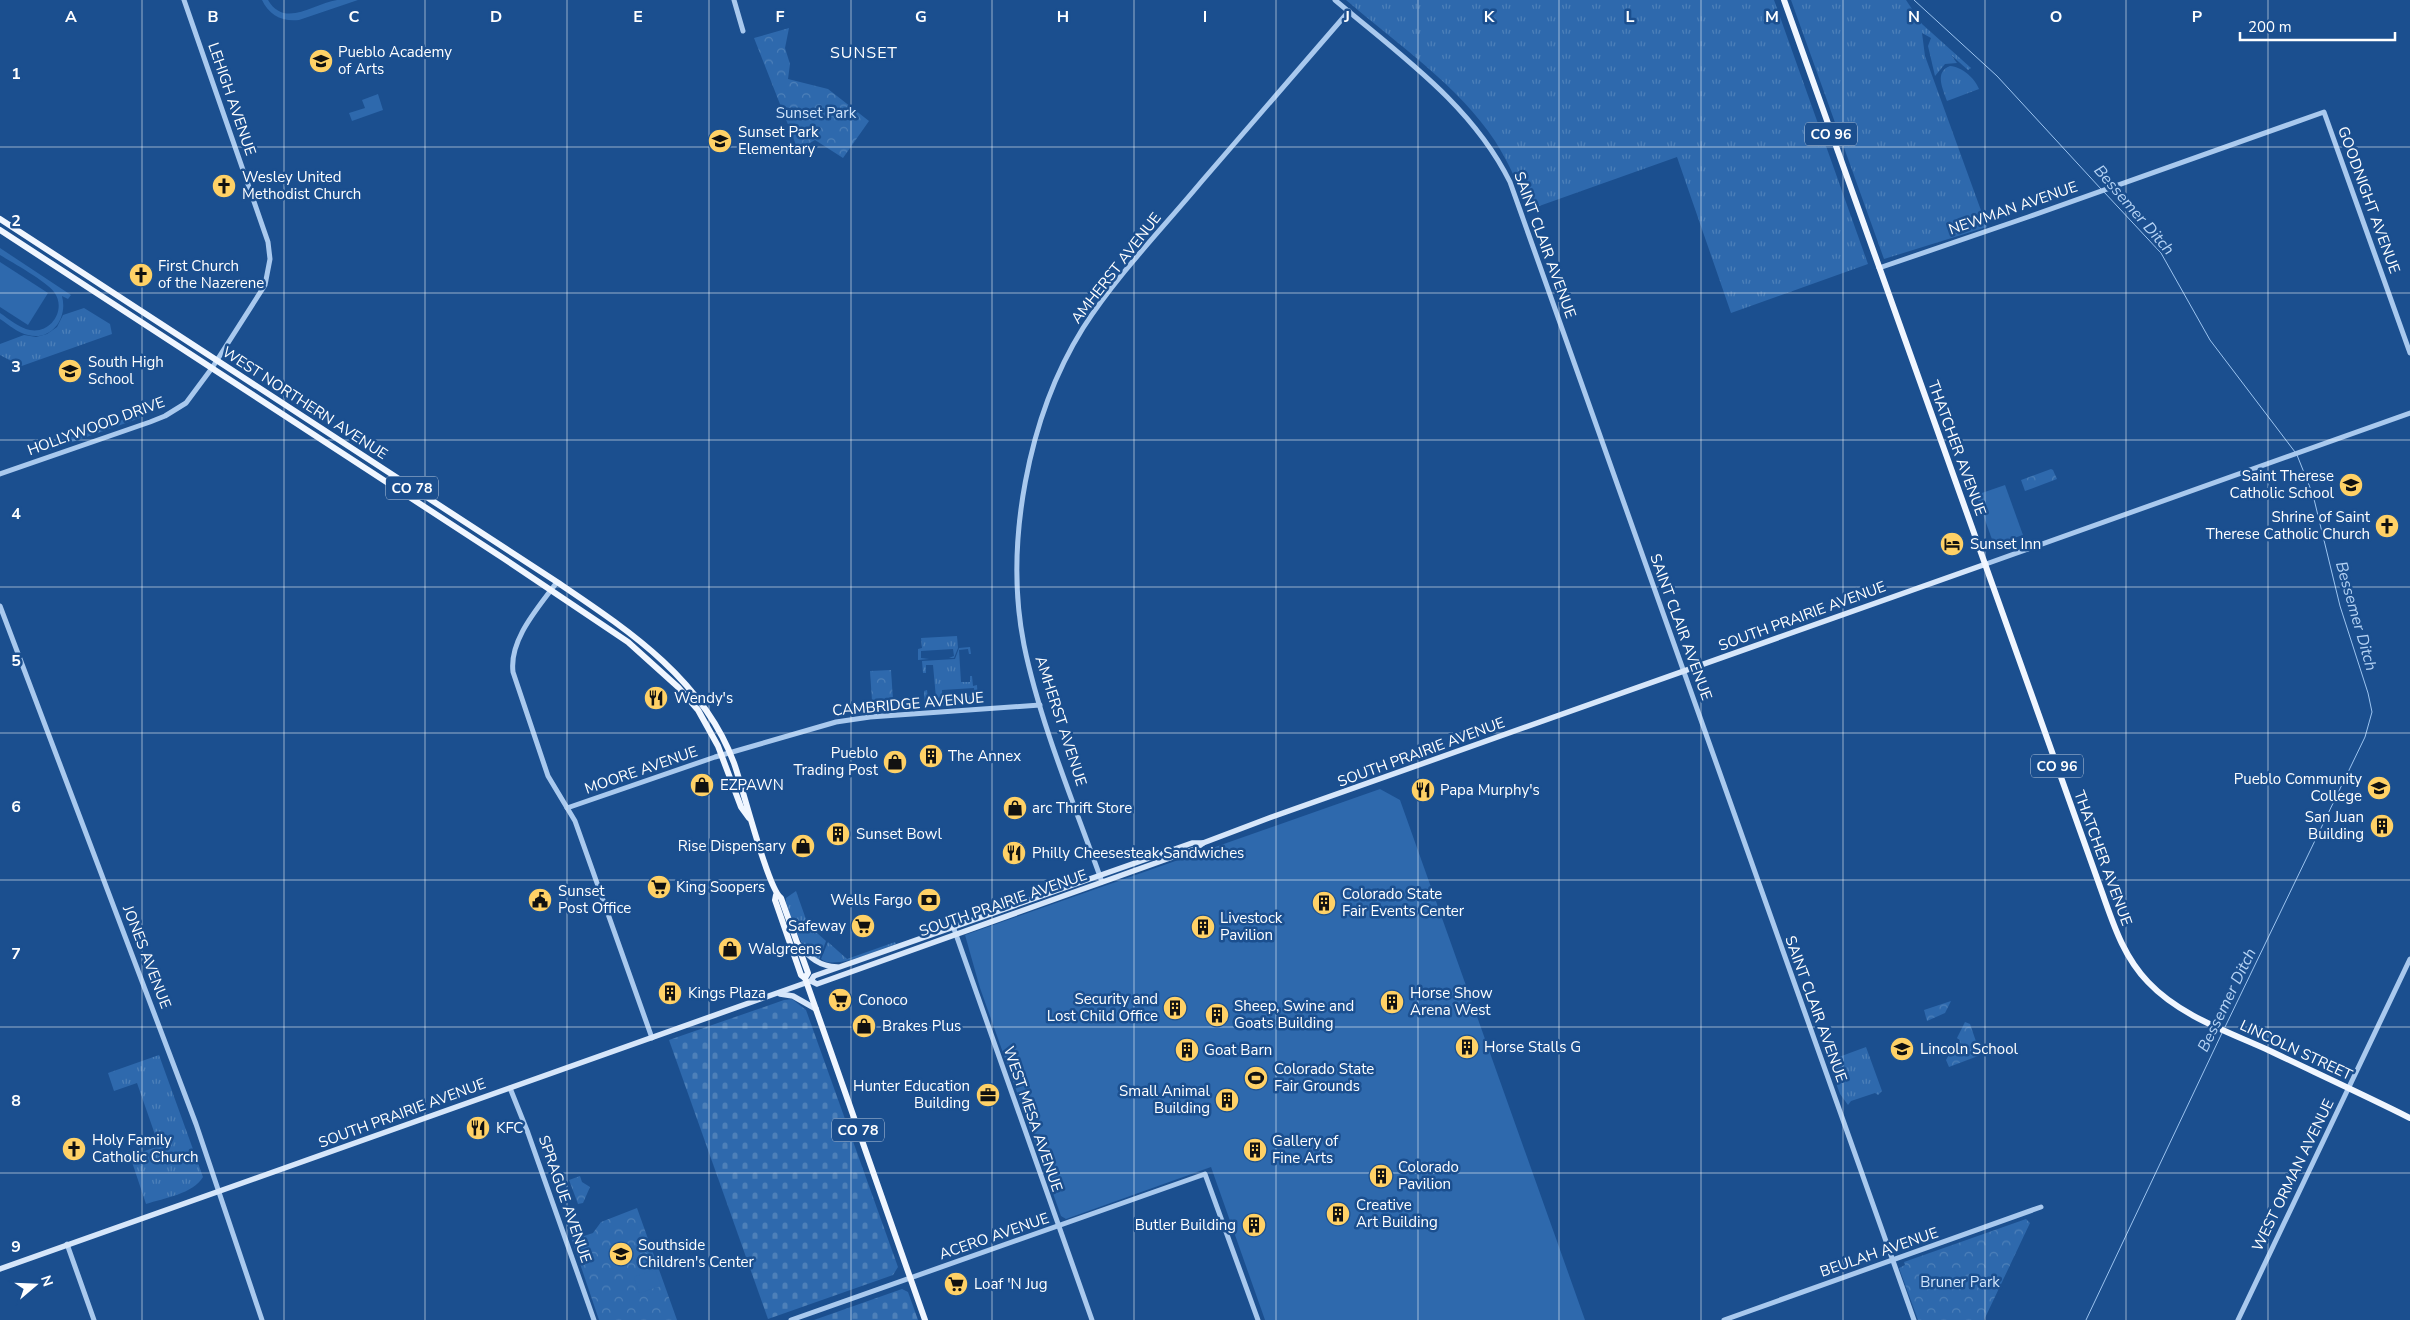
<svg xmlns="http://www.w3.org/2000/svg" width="2410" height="1320" font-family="'Nunito Sans',sans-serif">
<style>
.grass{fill:url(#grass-tufts)}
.cemetery{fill:url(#cemetery-stones)}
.park{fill:url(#park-crowns)}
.pitch{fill:#2e69ad}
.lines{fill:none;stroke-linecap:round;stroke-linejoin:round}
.stream{stroke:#9cc4f0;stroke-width:1}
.tertiary{stroke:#a9c9ee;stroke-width:5}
.secondary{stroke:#d6e6fa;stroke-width:5.5}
.primary{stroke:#f0f6ff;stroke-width:6}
.grid{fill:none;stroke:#fff;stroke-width:1;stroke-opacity:0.55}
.labels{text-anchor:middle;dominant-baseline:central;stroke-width:5;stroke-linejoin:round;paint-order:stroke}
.shield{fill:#1b4f8f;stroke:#bbcadd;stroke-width:1}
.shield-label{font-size:14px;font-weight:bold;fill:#fff}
.poi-label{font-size:15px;fill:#fff;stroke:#1b4f8f;text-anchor:start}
.street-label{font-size:15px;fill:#fff;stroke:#1b4f8f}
.park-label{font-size:15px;fill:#cfe3fa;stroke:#1b4f8f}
.neighbourhood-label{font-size:16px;letter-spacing:1px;fill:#fff;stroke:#1b4f8f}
.water-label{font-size:16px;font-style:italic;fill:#b5d3f5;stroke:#1b4f8f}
.grid-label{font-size:16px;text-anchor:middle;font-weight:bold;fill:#fff;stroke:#1b4f8f;stroke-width:5;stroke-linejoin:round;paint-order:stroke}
</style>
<defs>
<pattern id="grass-tufts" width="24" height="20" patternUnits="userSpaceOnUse" patternTransform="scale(1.25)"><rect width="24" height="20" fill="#2e69ad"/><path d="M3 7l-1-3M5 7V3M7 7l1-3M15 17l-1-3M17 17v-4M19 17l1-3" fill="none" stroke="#4d80b9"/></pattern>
<pattern id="cemetery-stones" width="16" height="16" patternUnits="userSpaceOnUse" patternTransform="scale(1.25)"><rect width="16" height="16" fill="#2e69ad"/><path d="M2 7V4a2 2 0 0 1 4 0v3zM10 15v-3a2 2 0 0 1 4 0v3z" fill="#4d80b9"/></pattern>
<pattern id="park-crowns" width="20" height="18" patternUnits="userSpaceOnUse" patternTransform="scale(1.25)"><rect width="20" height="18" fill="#2e69ad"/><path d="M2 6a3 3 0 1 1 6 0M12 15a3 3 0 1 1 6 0" fill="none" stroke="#4d80b9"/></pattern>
</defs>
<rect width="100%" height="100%" fill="#1b4f8f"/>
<g class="grass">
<path d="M1346 0H1774L1868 264 1731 313 1677 157 1528 210C1519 186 1509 163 1495 141 1459 86 1396 43 1346 0Z"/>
<polygon points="1791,0 1906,0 1922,24 1971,68 1968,70 1951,55 1957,63 1945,64 1935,76 1928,46 1931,38 1922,33 1925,56 1987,227 1884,259"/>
<path d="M1950 66C1962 67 1975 78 1979 89L1947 101C1943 89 1934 72 1950 66Z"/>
<polygon points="84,308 110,324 112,334 16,368 13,362 0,355 0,344 24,335 36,337 47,334 57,327 63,315"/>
<polygon points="140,414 140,418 47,451 46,446"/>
<polygon points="957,636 958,648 954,658 949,658 954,656 953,649 921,651 921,658 929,659 918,660 918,649 922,648 921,638"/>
<polygon points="970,647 971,654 969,654 968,649 959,650 961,682 970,682 970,676 972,676 973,686 977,685 978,704 968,705 967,696 975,695 974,688 942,690 942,698 950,697 950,705 925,707 924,691 927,690 928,698 936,698 933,665 926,665 926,673 923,673 922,661 955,659 959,648"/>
<path d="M796 891 808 925 826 941 819 960C798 947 793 923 786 902V898Z"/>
<path d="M828 942 847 959 895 942 896 944C880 949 833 971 821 959Z"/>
<polygon points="1866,1047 1882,1091 1878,1095 1875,1093 1851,1101 1848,1105 1840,1094 1828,1061"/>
<path d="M159 1055 203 1177C193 1194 164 1198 146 1204L130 1156 159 1146 137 1083 114 1091 108 1073Z"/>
</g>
<g class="cemetery">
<polygon points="792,999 806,1010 898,1267 893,1275 768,1319 669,1040 784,1000"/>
<polygon points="902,1289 908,1292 918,1320 814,1320"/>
</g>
<g class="park">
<polygon points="789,28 785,48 790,64 788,79 828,89 869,121 843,158 815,140 798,150 754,38"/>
<polygon points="2051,469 2053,470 2057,479 2025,491 2021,480"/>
<polygon points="891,670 893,700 872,701 870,671"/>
<polygon points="1951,1001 1945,1013 1927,1021 1924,1010"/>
<polygon points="1965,1022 1970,1024 1980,1053 1978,1056 1949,1067 1946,1060 1952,1049 1956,1051 1960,1040 1957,1038"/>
<polygon points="580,1176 582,1182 590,1187 583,1203 578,1204 569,1180"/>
<polygon points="637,1208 677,1320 599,1320 572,1240 593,1233 601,1222"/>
<polygon points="2026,1219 2030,1223 1984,1320 1918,1320 1899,1268 1905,1265 1904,1262"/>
</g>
<g class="pitch">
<path d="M262 0H268C285 29 314 3 337 0 344 0 351 0 358 0L299 20C282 22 269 15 262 0Z"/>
<polygon points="378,94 383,110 352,121 349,113 365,108 362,100"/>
<path d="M0 248 71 295 68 299 62 296C68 318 52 341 28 335 18 333 9 325 0 319V313C9 319 19 328 30 330 51 334 67 309 54 292 46 281 13 263 0 255Z"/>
<polygon points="0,262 48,293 28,325 0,307"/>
<polygon points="2005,485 2023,535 1994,545 1976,495"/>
<polygon points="1380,789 1400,800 1585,1320 1265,1320 1211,1167 1066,1219 1061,1216 980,988 965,935"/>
<polygon points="1954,1268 1957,1278 1933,1287 1930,1277"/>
<polygon points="655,1269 661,1286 639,1293 634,1277"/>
</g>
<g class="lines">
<g class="stream">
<polyline points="1914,0 1997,76 2101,189"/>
<polyline points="2104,192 2161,253 2210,340 2295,452"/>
<polyline points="2225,1027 2365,737 2372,712 2368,693 2340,606 2313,495 2297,455"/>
<polyline points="2086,1320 2222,1033"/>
</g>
<g class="tertiary">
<polyline points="734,0 743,31"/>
<path d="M1335 0C1400 55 1472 105 1510 182L1914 1320"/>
<polyline points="1879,268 2028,217 2324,112 2410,353"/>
<polyline points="0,474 150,422 165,416 186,403 212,368 265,285 270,259 268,242 184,0"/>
<polyline points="1986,564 2410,413"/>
<path d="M557 582C539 607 509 639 513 672L548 776 575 821 652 1038"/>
<polyline points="0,606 196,1124 262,1320"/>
<polyline points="567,808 715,757 836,722 870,717 1040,705"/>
<path d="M1102 882C1075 806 1040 723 1024 645 1004 544 1028 416 1083 328 1117 275 1162 229 1202 181 1251 125 1300 68 1349 11"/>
<polyline points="953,926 1092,1320"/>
<polyline points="510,1088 528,1133 594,1320"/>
<polyline points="67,1244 94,1320"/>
<polyline points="791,1320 1205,1174 1258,1320"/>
<polyline points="1724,1320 2041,1207"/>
<polyline points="2238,1320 2410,959"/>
</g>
<g class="secondary">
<path d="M799 945C810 958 819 966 837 967"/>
<polyline points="811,981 817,984 1195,849 1203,843 1269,818 1986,564"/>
<polyline points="780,994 793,996 816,1009"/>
<polyline points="0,1269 811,981 814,976 1192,843 1203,843"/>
</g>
<g class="primary">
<path d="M1784 0 2103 895C2114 926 2124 957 2148 982 2179 1015 2226 1031 2266 1049 2314 1072 2362 1094 2410 1118"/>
<path d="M0 219 557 582C628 630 703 679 734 763 742 785 768 889 781 898L808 973 805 978"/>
<polyline points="0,230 503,558 628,642 678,687 698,710 718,746 741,807 749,818"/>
<polyline points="776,895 775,900 801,975 805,978 925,1320"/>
</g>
</g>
<path class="grid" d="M142 0V1320M284 0V1320M425 0V1320M567 0V1320M709 0V1320M851 0V1320M992 0V1320M1134 0V1320M1276 0V1320M1418 0V1320M1559 0V1320M1701 0V1320M1843 0V1320M1985 0V1320M2126 0V1320M2268 0V1320M0 147H2410M0 293H2410M0 440H2410M0 587H2410M0 733H2410M0 880H2410M0 1027H2410M0 1173H2410"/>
<defs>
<g id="school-disc" transform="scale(1.25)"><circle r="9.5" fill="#ffd166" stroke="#1b4f8f"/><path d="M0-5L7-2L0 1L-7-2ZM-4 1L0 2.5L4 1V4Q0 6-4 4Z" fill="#111"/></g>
<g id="church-disc" transform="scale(1.25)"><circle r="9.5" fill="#ffd166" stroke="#1b4f8f"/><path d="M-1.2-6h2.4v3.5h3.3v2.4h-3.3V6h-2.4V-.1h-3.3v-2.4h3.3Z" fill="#111"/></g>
<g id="hotel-disc" transform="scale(1.25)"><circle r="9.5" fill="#ffd166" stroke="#1b4f8f"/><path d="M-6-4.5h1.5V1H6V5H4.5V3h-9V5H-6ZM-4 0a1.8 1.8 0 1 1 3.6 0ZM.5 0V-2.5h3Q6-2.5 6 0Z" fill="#111"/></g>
<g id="restaurant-disc" transform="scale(1.25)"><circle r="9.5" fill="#ffd166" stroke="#1b4f8f"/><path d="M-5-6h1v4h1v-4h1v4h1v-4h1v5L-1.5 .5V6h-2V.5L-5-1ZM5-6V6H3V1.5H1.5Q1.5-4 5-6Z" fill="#111"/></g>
<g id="building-disc" transform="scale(1.25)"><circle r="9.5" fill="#ffd166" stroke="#1b4f8f"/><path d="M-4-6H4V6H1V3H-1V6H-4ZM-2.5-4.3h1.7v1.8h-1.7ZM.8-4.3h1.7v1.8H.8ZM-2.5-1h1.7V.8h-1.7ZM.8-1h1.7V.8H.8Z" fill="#111"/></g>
<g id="shop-disc" transform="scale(1.25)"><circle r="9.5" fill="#ffd166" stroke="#1b4f8f"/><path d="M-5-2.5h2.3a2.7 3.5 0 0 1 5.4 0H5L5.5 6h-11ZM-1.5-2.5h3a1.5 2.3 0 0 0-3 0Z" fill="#111"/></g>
<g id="university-disc" transform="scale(1.25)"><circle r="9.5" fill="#ffd166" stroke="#1b4f8f"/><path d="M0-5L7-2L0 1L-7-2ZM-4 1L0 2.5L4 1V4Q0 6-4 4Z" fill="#111"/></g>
<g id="supermarket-disc" transform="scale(1.25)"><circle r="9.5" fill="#ffd166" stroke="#1b4f8f"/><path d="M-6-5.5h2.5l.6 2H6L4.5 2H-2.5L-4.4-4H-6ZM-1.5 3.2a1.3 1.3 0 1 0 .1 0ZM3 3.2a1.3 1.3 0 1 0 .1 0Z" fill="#111"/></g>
<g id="civic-disc" transform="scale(1.25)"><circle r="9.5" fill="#ffd166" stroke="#1b4f8f"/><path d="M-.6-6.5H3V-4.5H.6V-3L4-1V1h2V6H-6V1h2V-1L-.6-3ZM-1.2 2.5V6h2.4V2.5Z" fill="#111"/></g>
<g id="bank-disc" transform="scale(1.25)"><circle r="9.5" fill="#ffd166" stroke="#1b4f8f"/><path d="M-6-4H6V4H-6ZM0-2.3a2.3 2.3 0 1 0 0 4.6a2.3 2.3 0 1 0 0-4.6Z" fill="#111"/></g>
<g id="stadium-disc" transform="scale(1.25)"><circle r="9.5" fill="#ffd166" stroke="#1b4f8f"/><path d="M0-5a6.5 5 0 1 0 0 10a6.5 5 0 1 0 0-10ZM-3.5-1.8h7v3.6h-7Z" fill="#111"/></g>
<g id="office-disc" transform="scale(1.25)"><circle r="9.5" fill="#ffd166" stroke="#1b4f8f"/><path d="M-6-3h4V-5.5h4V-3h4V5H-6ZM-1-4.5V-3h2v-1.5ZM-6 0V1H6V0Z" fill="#111"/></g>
</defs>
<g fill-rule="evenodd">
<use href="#school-disc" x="321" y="61"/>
<use href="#school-disc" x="720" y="141"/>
<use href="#church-disc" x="224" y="186"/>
<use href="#church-disc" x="141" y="275"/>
<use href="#school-disc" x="70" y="371"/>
<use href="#school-disc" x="2351" y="485"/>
<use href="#church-disc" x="2387" y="526"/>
<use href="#hotel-disc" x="1952" y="544"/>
<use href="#restaurant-disc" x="656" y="698"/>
<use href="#building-disc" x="931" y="756"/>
<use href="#shop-disc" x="895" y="762"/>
<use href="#shop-disc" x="702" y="785"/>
<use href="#university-disc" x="2379" y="788"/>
<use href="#restaurant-disc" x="1423" y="790"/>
<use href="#shop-disc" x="1015" y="808"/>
<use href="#building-disc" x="2382" y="826"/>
<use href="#building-disc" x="838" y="834"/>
<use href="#shop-disc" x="803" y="846"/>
<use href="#restaurant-disc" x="1014" y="853"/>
<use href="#supermarket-disc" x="659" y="887"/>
<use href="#civic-disc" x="540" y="900"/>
<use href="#bank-disc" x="929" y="900"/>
<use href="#building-disc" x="1324" y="903"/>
<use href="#supermarket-disc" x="863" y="926"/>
<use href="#building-disc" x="1203" y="927"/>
<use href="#shop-disc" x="730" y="949"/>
<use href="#building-disc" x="670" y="993"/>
<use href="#supermarket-disc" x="840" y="1000"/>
<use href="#building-disc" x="1392" y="1002"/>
<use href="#building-disc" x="1175" y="1008"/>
<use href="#building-disc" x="1217" y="1015"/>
<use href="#shop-disc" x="864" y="1026"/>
<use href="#building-disc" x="1467" y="1047"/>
<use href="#school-disc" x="1902" y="1049"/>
<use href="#building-disc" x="1187" y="1050"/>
<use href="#stadium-disc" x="1256" y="1078"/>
<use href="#office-disc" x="988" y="1095"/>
<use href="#building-disc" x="1227" y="1100"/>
<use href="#restaurant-disc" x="478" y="1128"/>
<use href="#church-disc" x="74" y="1149"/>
<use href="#building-disc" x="1255" y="1150"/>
<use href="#building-disc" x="1381" y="1176"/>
<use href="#building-disc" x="1338" y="1214"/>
<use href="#building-disc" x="1254" y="1225"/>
<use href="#school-disc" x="621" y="1254"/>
<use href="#supermarket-disc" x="956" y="1284"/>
</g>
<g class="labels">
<g class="shield">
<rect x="1805" y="122.5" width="52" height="23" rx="4"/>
<rect x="386" y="476.5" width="52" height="23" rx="4"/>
<rect x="2031" y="754.5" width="52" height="23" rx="4"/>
<rect x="832" y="1118.5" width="52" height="23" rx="4"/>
</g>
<g class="shield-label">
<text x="1831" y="134">CO 96</text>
<text x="412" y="488">CO 78</text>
<text x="2057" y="766">CO 96</text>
<text x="858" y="1130">CO 78</text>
</g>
<g class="poi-label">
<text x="338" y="52">Pueblo Academy<tspan x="338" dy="17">of Arts</tspan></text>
<text x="738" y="132">Sunset Park<tspan x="738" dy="17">Elementary</tspan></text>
<text x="242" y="177">Wesley United<tspan x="242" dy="17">Methodist Church</tspan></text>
<text x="158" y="266">First Church<tspan x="158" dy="17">of the Nazerene</tspan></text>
<text x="88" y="362">South High<tspan x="88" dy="17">School</tspan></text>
<text x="2334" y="476" text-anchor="end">Saint Therese<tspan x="2334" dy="17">Catholic School</tspan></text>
<text x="2370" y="517" text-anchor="end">Shrine of Saint<tspan x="2370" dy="17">Therese Catholic Church</tspan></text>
<text x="1970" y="544">Sunset Inn</text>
<text x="674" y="698">Wendy's</text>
<text x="878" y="753" text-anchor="end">Pueblo<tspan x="878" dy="17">Trading Post</tspan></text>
<text x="948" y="756">The Annex</text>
<text x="2362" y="779" text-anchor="end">Pueblo Community<tspan x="2362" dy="17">College</tspan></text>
<text x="720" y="785">EZPAWN</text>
<text x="1440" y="790">Papa Murphy's</text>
<text x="1032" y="808">arc Thrift Store</text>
<text x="2364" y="817" text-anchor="end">San Juan<tspan x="2364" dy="17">Building</tspan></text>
<text x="856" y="834">Sunset Bowl</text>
<text x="786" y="846" text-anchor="end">Rise Dispensary</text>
<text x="1032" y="853">Philly Cheesesteak Sandwiches</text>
<text x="676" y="887">King Soopers</text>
<text x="558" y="891">Sunset<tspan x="558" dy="17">Post Office</tspan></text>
<text x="1342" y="894">Colorado State<tspan x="1342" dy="17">Fair Events Center</tspan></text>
<text x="912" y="900" text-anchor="end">Wells Fargo</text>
<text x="1220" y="918">Livestock<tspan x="1220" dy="17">Pavilion</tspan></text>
<text x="846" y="926" text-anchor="end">Safeway</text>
<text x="748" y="949">Walgreens</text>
<text x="688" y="993">Kings Plaza</text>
<text x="1410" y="993">Horse Show<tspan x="1410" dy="17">Arena West</tspan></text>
<text x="1158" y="999" text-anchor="end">Security and<tspan x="1158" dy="17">Lost Child Office</tspan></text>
<text x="858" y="1000">Conoco</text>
<text x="1234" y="1006">Sheep, Swine and<tspan x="1234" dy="17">Goats Building</tspan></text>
<text x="882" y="1026">Brakes Plus</text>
<text x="1484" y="1047">Horse Stalls G</text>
<text x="1920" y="1049">Lincoln School</text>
<text x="1204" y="1050">Goat Barn</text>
<text x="1274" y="1069">Colorado State<tspan x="1274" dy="17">Fair Grounds</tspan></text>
<text x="970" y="1086" text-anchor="end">Hunter Education<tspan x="970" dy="17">Building</tspan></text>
<text x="1210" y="1091" text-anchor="end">Small Animal<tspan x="1210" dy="17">Building</tspan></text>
<text x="496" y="1128">KFC</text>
<text x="92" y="1140">Holy Family<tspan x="92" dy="17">Catholic Church</tspan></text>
<text x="1272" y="1141">Gallery of<tspan x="1272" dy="17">Fine Arts</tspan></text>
<text x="1398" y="1167">Colorado<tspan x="1398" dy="17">Pavilion</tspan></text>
<text x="1356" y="1205">Creative<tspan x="1356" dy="17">Art Building</tspan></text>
<text x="1236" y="1225" text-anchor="end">Butler Building</text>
<text x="638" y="1245">Southside<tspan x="638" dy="17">Children's Center</tspan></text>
<text x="974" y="1284">Loaf 'N Jug</text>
</g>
<g class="street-label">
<text transform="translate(232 99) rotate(71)">LEHIGH AVENUE</text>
<text transform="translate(2369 200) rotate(70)">GOODNIGHT AVENUE</text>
<text transform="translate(2013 208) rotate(-19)">NEWMAN AVENUE</text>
<text transform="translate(1545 245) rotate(70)">SAINT CLAIR AVENUE</text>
<text transform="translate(1116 268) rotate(-52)">AMHERST AVENUE</text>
<text transform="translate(305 403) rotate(33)">WEST NORTHERN AVENUE</text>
<text transform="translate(96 426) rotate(-20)">HOLLYWOOD DRIVE</text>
<text transform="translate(1957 448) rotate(70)">THATCHER AVENUE</text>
<text transform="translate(1802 616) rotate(-20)">SOUTH PRAIRIE AVENUE</text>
<text transform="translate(1681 627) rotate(70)">SAINT CLAIR AVENUE</text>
<text transform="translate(908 704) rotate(-5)">CAMBRIDGE AVENUE</text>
<text transform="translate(1061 721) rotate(72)">AMHERST AVENUE</text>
<text transform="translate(1421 752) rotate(-20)">SOUTH PRAIRIE AVENUE</text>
<text transform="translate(641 770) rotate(-19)">MOORE AVENUE</text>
<text transform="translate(2103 858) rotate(70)">THATCHER AVENUE</text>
<text transform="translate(1003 903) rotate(-19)">SOUTH PRAIRIE AVENUE</text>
<text transform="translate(147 957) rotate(69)">JONES AVENUE</text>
<text transform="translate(1816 1009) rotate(70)">SAINT CLAIR AVENUE</text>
<text transform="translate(2296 1050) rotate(25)">LINCOLN STREET</text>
<text transform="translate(402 1113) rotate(-20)">SOUTH PRAIRIE AVENUE</text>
<text transform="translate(1033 1119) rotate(71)">WEST MESA AVENUE</text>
<text transform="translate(2293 1175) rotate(-64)">WEST ORMAN AVENUE</text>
<text transform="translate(565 1199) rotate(71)">SPRAGUE AVENUE</text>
<text transform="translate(994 1236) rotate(-19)">ACERO AVENUE</text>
<text transform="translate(1879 1252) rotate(-19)">BEULAH AVENUE</text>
</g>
<g class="park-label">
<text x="816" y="113">Sunset Park</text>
<text x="1960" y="1282">Bruner Park</text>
</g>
<g class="neighbourhood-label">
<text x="864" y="53">SUNSET</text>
</g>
<g class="water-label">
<text transform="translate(2134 210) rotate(49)">Bessemer Ditch</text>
<text transform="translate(2356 616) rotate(74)">Bessemer Ditch</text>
<text transform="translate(2227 1000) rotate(-64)">Bessemer Ditch</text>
</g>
</g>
<g class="grid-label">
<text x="71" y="22">A</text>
<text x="213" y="22">B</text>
<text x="354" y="22">C</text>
<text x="496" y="22">D</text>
<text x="638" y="22">E</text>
<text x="780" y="22">F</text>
<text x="921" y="22">G</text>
<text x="1063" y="22">H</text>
<text x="1205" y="22">I</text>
<text x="1347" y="22">J</text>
<text x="1489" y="22">K</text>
<text x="1630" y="22">L</text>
<text x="1772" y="22">M</text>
<text x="1914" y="22">N</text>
<text x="2056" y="22">O</text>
<text x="2197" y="22">P</text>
<text x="16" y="79">1</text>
<text x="16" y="226">2</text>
<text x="16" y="372">3</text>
<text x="16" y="519">4</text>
<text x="16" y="666">5</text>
<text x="16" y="812">6</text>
<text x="16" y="959">7</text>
<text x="16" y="1106">8</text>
<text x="16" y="1252">9</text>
</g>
<g transform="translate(35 1285) rotate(71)" stroke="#1b4f8f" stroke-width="4" paint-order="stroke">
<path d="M0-4L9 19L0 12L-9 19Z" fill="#ffffff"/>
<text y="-8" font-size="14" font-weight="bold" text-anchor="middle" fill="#ffffff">N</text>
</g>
<path d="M2240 32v8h155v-8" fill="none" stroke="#ffffff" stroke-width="2.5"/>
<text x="2248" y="32" font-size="15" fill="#ffffff" stroke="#1b4f8f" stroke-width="4" paint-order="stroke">200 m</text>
</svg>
